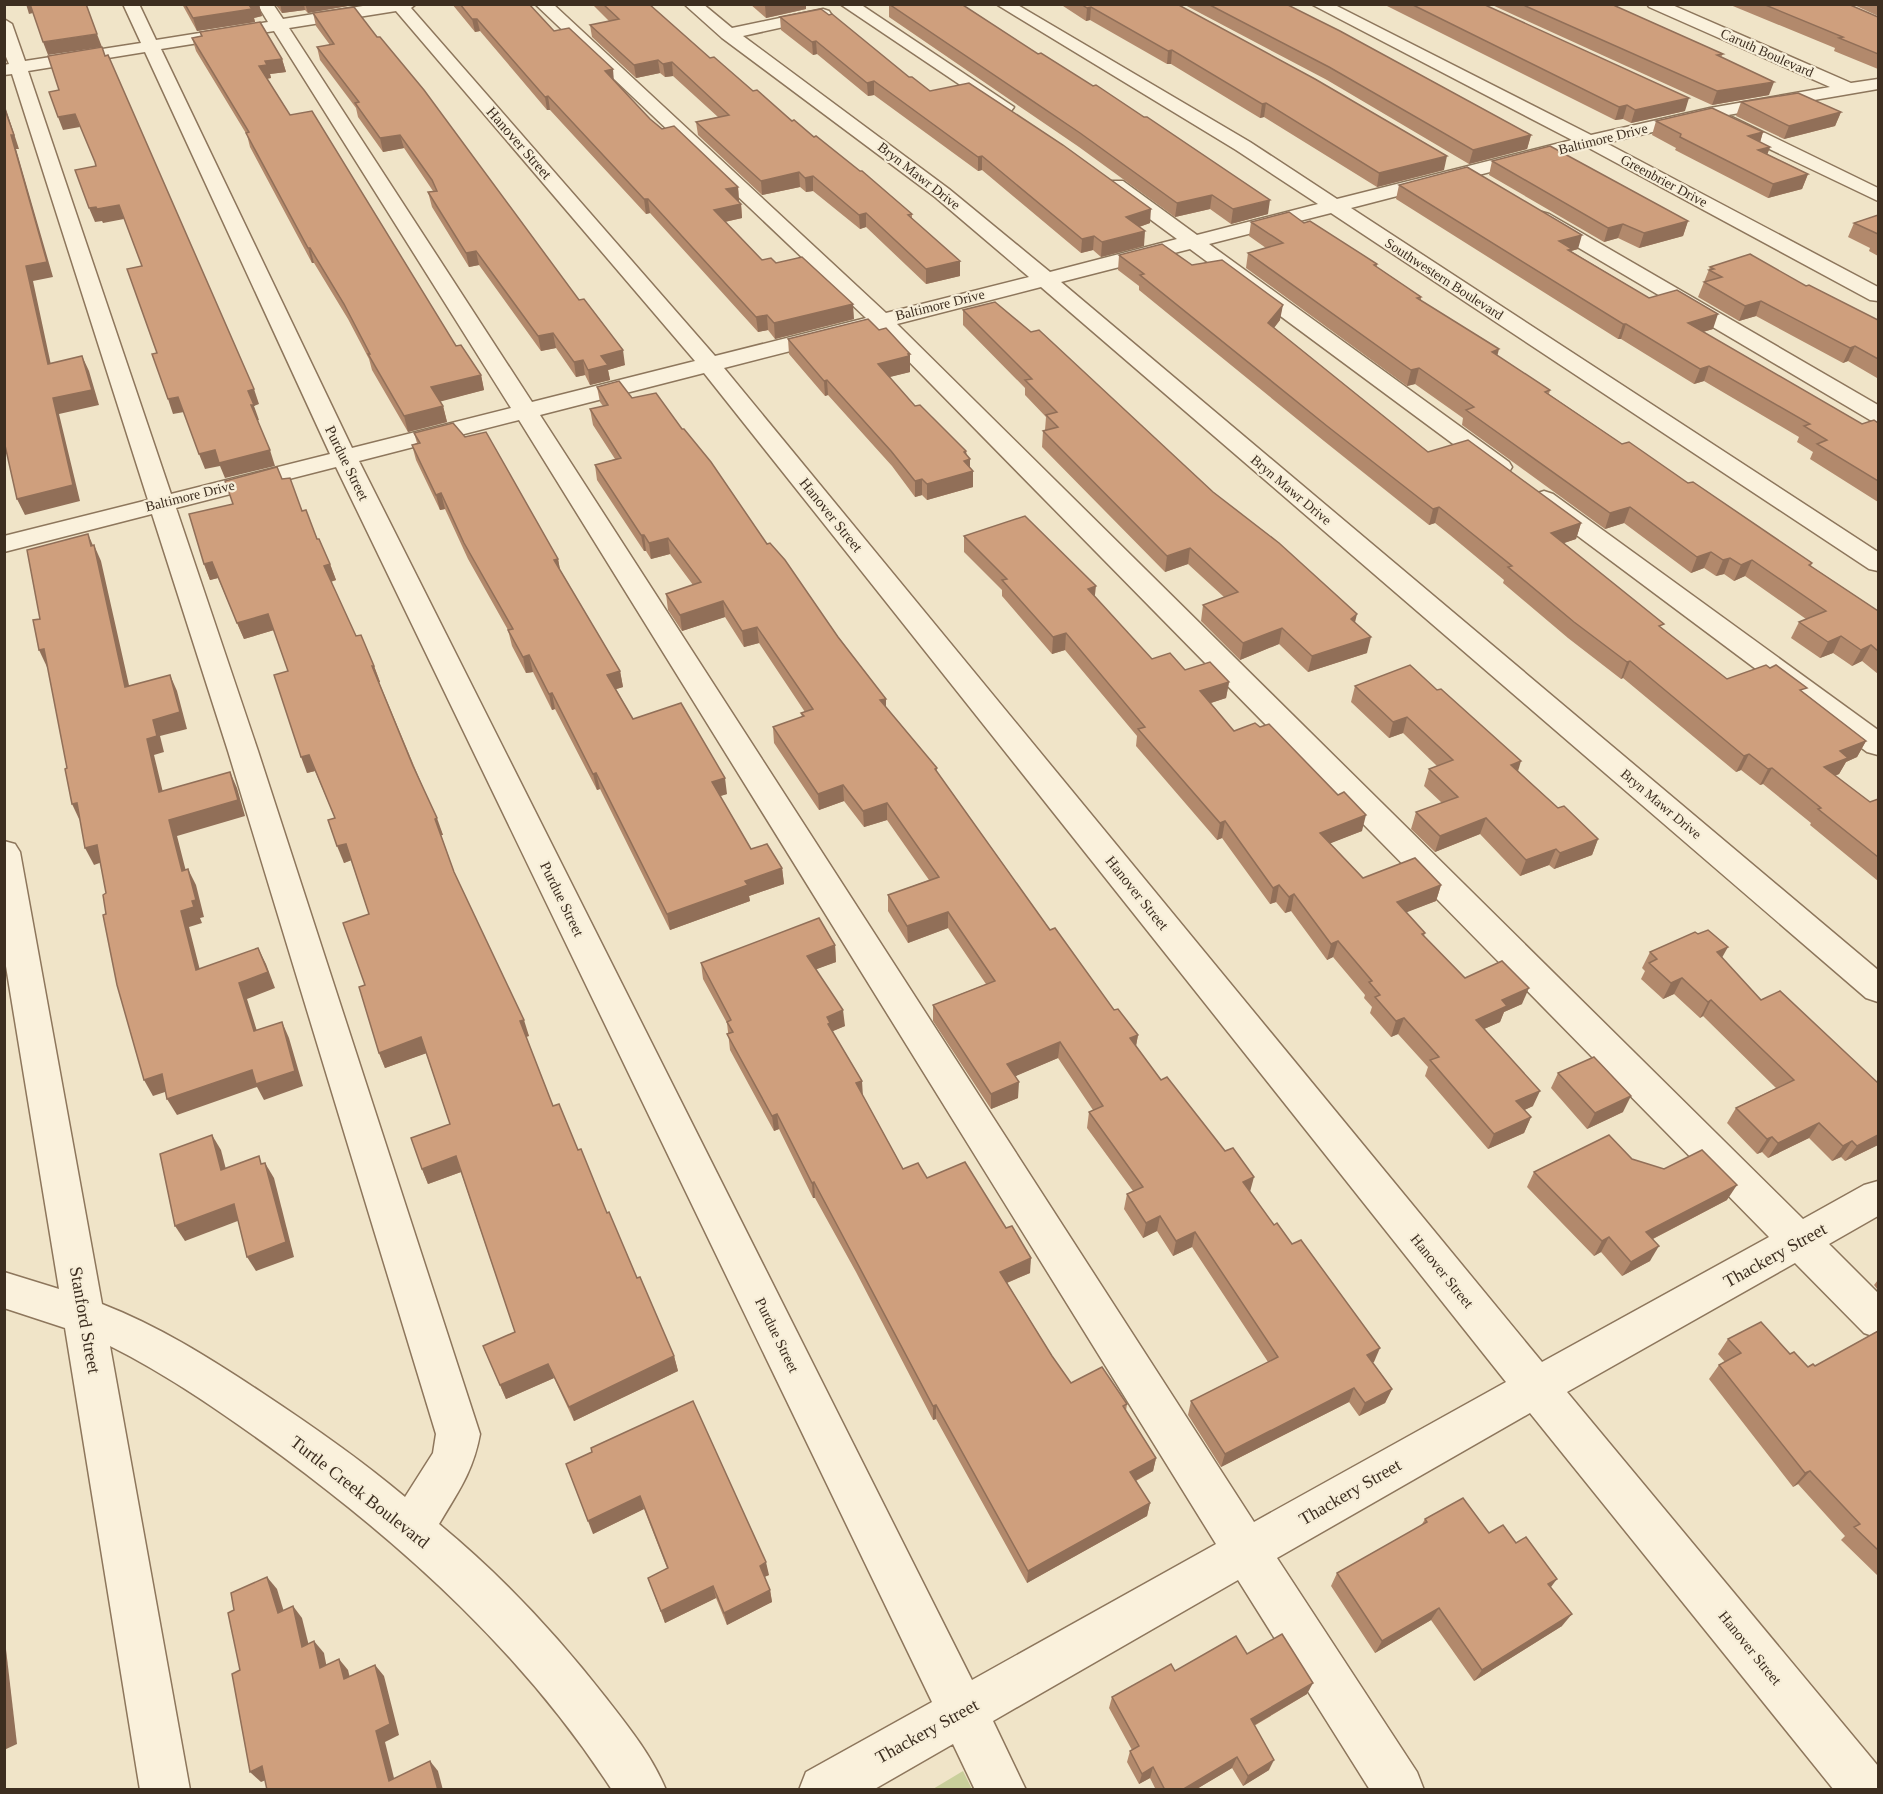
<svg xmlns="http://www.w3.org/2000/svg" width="1883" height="1794" font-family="Georgia,serif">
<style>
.green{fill:#c9cf9b}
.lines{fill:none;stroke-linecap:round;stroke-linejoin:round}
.minor-casing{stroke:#8d765c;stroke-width:3}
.minor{fill:#faf1dc;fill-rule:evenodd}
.wall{fill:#b2896c}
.shaded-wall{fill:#916f58}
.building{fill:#cf9f7d;stroke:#916f58;stroke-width:1.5}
.labels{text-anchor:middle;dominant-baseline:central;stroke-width:4.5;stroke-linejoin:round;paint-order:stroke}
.far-street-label{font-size:14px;fill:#3d2e20;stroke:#f7eed8}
.street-label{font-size:15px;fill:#3d2e20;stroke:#f7eed8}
.near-street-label{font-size:18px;fill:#3d2e20;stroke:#f7eed8}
</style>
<rect width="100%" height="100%" fill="#f0e4c8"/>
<polygon class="green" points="963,1771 972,1789 933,1789"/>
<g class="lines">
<g class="minor-casing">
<g id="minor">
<path d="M123 4H139L156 40 268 22 257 4H273L283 19 375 4H416L411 8 715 356 866 318 535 4H553L886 313 1029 277 935 197 722 38 684 4H703L732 28 823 9 829 11 831 14 829 17 743 36 949 189 1050 272 1177 239 1109 189 1106 185 1109 181H1123L1197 235 1318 204 1236 150 996 4H1016L1250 142 1337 199 1572 140 1311 4H1333L1591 135 1710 108 1830 87 1649 7 1647 4H1670L1851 83 1878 79V89L1728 115 1878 188V201L1715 123 1712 118 1606 143 1878 287V301L1870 300 1587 147 1351 208 1878 552V571L1869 569 1331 213 1209 244 1509 462 1512 467 1509 472 1500 474 1491 472 1190 249 1061 282 1878 970V1002L1866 998 1041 287 897 324 1803 1219 1864 1185 1878 1181V1216L1829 1244 1878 1293V1338L1864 1333 1795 1263 1567 1392 1878 1766V1790H1834L1530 1413 1277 1558 1417 1772 1424 1790H1370L1238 1580 993 1721 1026 1790H975L953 1744 873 1790H799L806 1772 932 1702 336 467 176 508 258 751 480 1434C473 1472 458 1492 439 1524 501 1575 557 1635 606 1698 628 1726 652 1756 666 1790H612C525 1656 409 1550 282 1456 227 1416 170 1376 110 1346L190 1790H140L65 1328 4 1308V1272L59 1289 4 954V841L15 844 20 852 102 1304C159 1326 211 1359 261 1392 311 1425 360 1459 405 1497L433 1453 436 1434 228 751 152 514 4 552V536L148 500 12 74 4 75V65L9 64 4 52V19L12 24 25 61 141 43ZM396 11 695 361 532 402 289 28ZM274 31 511 408 352 448 161 49ZM145 52 330 454 171 494 28 71ZM877 329 1769 1237 1542 1362 724 368ZM704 373 1506 1382 1254 1522 540 415ZM519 420 1216 1544 972 1680 359 461Z"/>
<polygon points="840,4 860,4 1014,107 1011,111 999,111"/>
<polygon points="1542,212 1549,214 1878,405 1878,422 1870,420 1535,222 1532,218 1535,214"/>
<polygon points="1544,491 1553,494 1878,730 1878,755 1867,752 1535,504 1531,499 1535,494"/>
</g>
</g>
<use href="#minor" class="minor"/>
</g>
<g class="wall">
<polygon points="182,4 259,4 262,16 254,18 255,22 197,31"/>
<polygon points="275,4 347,4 348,6 308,13 305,10 282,13"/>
<polygon points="452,4 529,4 551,29 614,81 650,119 738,187 739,201 738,201 741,204 742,218 725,222 762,260 776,263 854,319 775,339 768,330 758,332 650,213 646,214 550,110 547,110 480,31 475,32"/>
<polygon points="592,4 649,4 710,58 814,137 912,214 912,218 960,276 926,284 866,227 860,229 813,191 806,192 800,187 762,195 698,135 696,122 718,117 673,76 665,77 660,73 636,78 592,37 590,25 609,21"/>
<polygon points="750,4 806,4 806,9 766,18"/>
<polygon points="888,4 963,5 1268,214 1231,224 1210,209 1175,217 1079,147 889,17 889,5"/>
<polygon points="1060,4 1177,4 1444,170 1377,187 1264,117 1260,118 1171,64 1167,64 1090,20 1086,21"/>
<polygon points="1183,4 1286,4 1531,135 1527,149 1469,164 1327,80"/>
<polygon points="1383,4 1483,4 1685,111 1631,123 1623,119 1615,120"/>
<polygon points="1490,4 1611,4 1723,54 1721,57 1769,95 1712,105"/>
<polygon points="1728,4 1848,4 1878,17 1878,69 1834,51 1835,48"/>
<polygon points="1852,4 1878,4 1878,16"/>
<polygon points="313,13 377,37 625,365 608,370 610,380 590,385 585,375 576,377 556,348 541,351 479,265 469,267 432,207 428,192 433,191 404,148 383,152 358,117 356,108 320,60 317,47 330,45 316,26"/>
<polygon points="780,17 909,77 930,91 1150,223 1139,227 1144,246 1101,257 1093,250 1081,253 982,170 978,171 874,95 868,96 817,54 813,55 781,30"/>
<polygon points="200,32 282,59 286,72 270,74 271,78 267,79 290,115 456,346 481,375 484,390 440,401 443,406 447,422 408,432 372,370 369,359 348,319 314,263 312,263 250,147 247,135 196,51 192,38 201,36"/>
<polygon points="1741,102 1841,112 1835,126 1784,139 1736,116"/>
<polygon points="1656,121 1763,132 1760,142 1770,147 1767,154 1808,174 1802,189 1768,198 1675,150 1676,148 1652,135"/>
<polygon points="1492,161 1688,221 1683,236 1639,248 1618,238 1604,242 1489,175"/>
<polygon points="1399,185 1578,249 1571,251 1649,298 1713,329 1703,332 1862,424 1878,423 1878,502 1810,459 1813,452 1797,442 1799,437 1704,381 1694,384 1621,339 1618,339 1396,199"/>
<polygon points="1878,215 1878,256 1869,251 1870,248 1848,237 1854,223"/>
<polygon points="1251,222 1304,223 1377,264 1377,267 1421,297 1421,301 1498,356 1550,390 1549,394 1622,444 1688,483 1812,563 1811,566 1878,611 1878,674 1862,661 1852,666 1833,653 1820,658 1791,638 1799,622 1806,619 1745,576 1734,581 1724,574 1716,576 1704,568 1691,573 1624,523 1605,529 1462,425 1463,418 1415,384 1407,386 1246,268 1248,253 1266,248 1249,236"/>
<polygon points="1119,255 1192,265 1280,320 1274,328 1428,452 1581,523 1576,539 1564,543 1662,629 1727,679 1804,693 1866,741 1857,757 1846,762 1839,774 1835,776 1870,802 1878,799 1878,881 1810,825 1811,823 1763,784 1760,785 1741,770 1736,772 1623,678 1621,679 1568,638 1503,583 1504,580 1450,535 1435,523 1429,525 1324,441 1139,290 1139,286 1118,270"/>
<polygon points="1710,267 1806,286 1878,320 1878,377 1877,378 1848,361 1843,363 1756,316 1739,321 1698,297"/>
<polygon points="963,310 1213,492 1355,623 1367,653 1308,672 1279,644 1240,660 1201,621 1203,605 1224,597 1188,564 1165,572 1042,447 1043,431 1045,430 1046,417 1025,395 1025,388 963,325"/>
<polygon points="788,339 910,369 910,372 889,377 915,406 966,451 970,468 973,487 927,500 922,495 915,497 892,466 828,395 825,396 789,354"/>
<polygon points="597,387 632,398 682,429 767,544 886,699 886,707 937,768 937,772 1050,930 1114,1010 1138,1035 1136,1046 1161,1080 1250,1192 1392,1389 1385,1403 1359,1416 1349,1402 1221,1467 1188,1415 1191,1401 1268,1362 1192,1247 1173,1256 1157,1231 1143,1238 1124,1209 1127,1194 1133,1191 1087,1128 1089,1112 1093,1110 1058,1058 1015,1076 1018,1098 991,1109 933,1021 933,1005 986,984 948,928 908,943 888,911 888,895 929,880 887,820 864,827 844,801 819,810 774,743 773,727 802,717 801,713 805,712 759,643 744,647 725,617 682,631 668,610 666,594 693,585 670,554 651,559 646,551 644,551 597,480 595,465 615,459 593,425 590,409 603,406 600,402"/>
<polygon points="414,433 558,559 560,570 620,671 623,687 616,689 633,719 727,794 720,796 751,849 782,868 784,884 749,896 750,901 670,930 600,789 597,790 555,709 552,710 533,672 526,673 512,646 508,630 468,559 445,509 440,510 416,460 412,445 417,443"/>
<polygon points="282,479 302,511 330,564 336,580 331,582 356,636 374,666 380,682 379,682 443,835 441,835 454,872 529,1036 526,1037 553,1106 578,1150 637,1278 674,1356 678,1371 574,1421 554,1378 506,1399 483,1346 515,1332 461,1172 428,1184 422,1169 450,1124 426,1053 385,1068 379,1053 365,985 369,914 351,860 344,863 335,818 315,771 307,773 288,671 274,630 244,639 218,578 210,580 204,564 233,504"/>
<polygon points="964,536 1095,597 1152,659 1185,670 1229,682 1226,698 1211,703 1234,731 1362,831 1330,843 1363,878 1441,885 1436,901 1406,912 1425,933 1424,936 1465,978 1522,1004 1504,1012 1500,1022 1484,1029 1533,1106 1524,1110 1531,1117 1524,1133 1488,1149 1425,1076 1428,1067 1398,1034 1391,1037 1370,1013 1372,1007 1364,998 1365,995 1333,957 1327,960 1291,911 1285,913 1276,902 1270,904 1222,838 1217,840 1136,746 1137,736 1065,650 1052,654 1002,596 1002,590 964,552"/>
<polygon points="1355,686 1518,771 1558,808 1598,839 1592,855 1554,869 1549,865 1520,876 1480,834 1435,852 1411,829 1416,812 1442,803 1424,786 1429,769 1437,766 1403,733 1389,738 1351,702"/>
<polygon points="835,945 836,962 816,969 845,1026 832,1031 862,1081 862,1094 903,1169 927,1178 1030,1273 1007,1283 1052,1356 1071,1383 1127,1404 1126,1411 1156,1458 1153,1471 1136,1481 1150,1503 1147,1516 1027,1583 936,1419 933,1420 856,1272 815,1198 813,1198 779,1129 774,1131 730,1050 727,1023 703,979 701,963"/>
<polygon points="1650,952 1722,958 1878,1145 1845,1161 1841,1157 1832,1161 1809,1138 1768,1158 1762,1152 1757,1154 1727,1123 1736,1108 1776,1088 1703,1016 1700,1018 1674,994 1663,999 1641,979 1645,971 1642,968"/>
<polygon points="1558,1073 1623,1112 1587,1129 1551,1088"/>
<polygon points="1534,1172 1727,1200 1653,1239 1650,1261 1622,1276 1601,1252 1594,1256 1527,1187"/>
<polygon points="1878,1280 1878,1290 1874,1285"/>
<polygon points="1878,1331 1878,1576 1841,1540 1845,1536 1798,1484 1793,1487 1709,1379 1719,1365 1725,1362 1718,1354 1728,1339 1790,1354 1808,1367 1815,1366"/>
<polygon points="592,1452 769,1575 764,1577 770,1590 772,1602 727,1625 716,1598 665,1623 648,1578 667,1568 644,1509 593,1534"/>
<polygon points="1425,1519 1489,1533 1551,1588 1562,1626 1474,1681 1431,1620 1375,1653 1331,1586 1337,1573 1421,1526"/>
<polygon points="1247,1654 1307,1694 1254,1726 1269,1770 1243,1786 1232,1768 1195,1790 1156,1790 1150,1778 1139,1784 1127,1762 1130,1751 1132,1750 1109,1708 1112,1697 1175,1671"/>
</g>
<g class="shaded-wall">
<polygon points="26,4 30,4 33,13 29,14"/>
<polygon points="259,4 262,16 254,18 255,22 197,31 193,18 249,5"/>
<polygon points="280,4 304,4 305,10 282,13"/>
<polygon points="305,4 347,4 348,6 308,13"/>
<polygon points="769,4 806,4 806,9 766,18 765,5"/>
<polygon points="1091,7 1090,20 1086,21 1087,8"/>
<polygon points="472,19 477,19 480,31 475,32"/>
<polygon points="97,34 102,47 48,55 43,42"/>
<polygon points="816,41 817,54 813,55 812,42"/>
<polygon points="1172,50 1171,64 1167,64 1168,51"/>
<polygon points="282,59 286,72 270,74 271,78 262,79 259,66 265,61"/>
<polygon points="658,60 660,73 636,78 634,65"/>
<polygon points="672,62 673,76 665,77 663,64"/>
<polygon points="613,69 614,82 605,71"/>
<polygon points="874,81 874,95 868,96 867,83"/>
<polygon points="1774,82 1769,95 1712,105 1717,91"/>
<polygon points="548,96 550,110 547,110 545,97"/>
<polygon points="1689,98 1685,111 1631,123 1635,110"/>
<polygon points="4,103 19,149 16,149 53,277 33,281 54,379 48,364 26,266 11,135"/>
<polygon points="1266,103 1264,117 1260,118 1262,104"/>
<polygon points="1627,105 1623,119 1615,120 1619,107"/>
<polygon points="1841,112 1835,126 1784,139 1789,126"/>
<polygon points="75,114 80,127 63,130 58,117"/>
<polygon points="1763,132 1759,146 1748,136"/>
<polygon points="400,135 404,148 383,152 380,138"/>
<polygon points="1531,135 1527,149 1469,164 1473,150"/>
<polygon points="1770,147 1765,161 1758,150"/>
<polygon points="982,156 982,170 978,171 978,157"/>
<polygon points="1447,156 1444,170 1377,187 1379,173"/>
<polygon points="799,172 800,187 762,195 761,181"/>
<polygon points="1808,174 1802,189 1768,198 1773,184"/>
<polygon points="813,176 813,191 806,192 805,178"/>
<polygon points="738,187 739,201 728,203 726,189"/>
<polygon points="1212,195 1210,209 1175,217 1177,203"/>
<polygon points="644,199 648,199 650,213 646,214"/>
<polygon points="1270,200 1268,214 1231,224 1233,209"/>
<polygon points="741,204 742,218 715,224 714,210"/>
<polygon points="119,205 124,219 103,223 102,221 95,222 89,208"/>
<polygon points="1151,209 1150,223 1125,232 1126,217"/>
<polygon points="866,213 866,227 860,229 859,215"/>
<polygon points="1688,221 1683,236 1639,248 1644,233"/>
<polygon points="1623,224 1618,238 1604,242 1608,228"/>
<polygon points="1145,231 1144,246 1101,257 1102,242"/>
<polygon points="1582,235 1578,249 1571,251 1568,263 1559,241"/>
<polygon points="1094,236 1093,250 1081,253 1082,239"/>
<polygon points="308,248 310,248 314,263 312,263"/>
<polygon points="476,251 479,265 469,267 466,253"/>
<polygon points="960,261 960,276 926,284 926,269"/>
<polygon points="1761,301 1756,316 1739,321 1745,306"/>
<polygon points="853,304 854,319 775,339 774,323"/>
<polygon points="1283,305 1280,320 1266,338 1268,323"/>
<polygon points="1718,314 1713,329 1682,338 1688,323"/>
<polygon points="767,315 768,330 758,332 756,317"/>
<polygon points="1623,324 1626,324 1621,339 1618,339"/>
<polygon points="553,333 556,348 541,351 538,336"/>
<polygon points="1855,346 1848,361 1843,363 1850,348"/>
<polygon points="1499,349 1495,365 1492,352"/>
<polygon points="623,350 625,365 608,370 610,380 590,385 588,370 601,356"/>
<polygon points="910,354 910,372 878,380 878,364"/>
<polygon points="82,356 89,371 99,405 59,414 80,501 25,515 17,499 53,398"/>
<polygon points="583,360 585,375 576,377 574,362"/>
<polygon points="1709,366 1704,381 1694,384 1700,369"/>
<polygon points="1419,368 1415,384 1407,386 1411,370"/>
<polygon points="481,375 484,390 435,403 431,387"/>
<polygon points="827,380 828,395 825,396 824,381"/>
<polygon points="254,389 259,404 254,406 259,420 256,421 251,405 248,391"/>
<polygon points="178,397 184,412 173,414 168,399"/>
<polygon points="443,406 447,422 408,432 404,416"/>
<polygon points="215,450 270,450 275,466 225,478 220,466 205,469 199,454"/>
<polygon points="966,451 966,460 970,459 970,472 973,471 973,487 927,500 927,484 964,452"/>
<polygon points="922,479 922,495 915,497 915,481"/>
<polygon points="441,493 445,509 440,510 436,495"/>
<polygon points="1439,507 1435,523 1429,525 1433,509"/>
<polygon points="1630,507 1624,523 1605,529 1610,513"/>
<polygon points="1581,523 1576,539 1546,549 1551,533"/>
<polygon points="88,534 95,550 94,545 101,561 133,703 125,687"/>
<polygon points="641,535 644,535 646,551 644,551"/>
<polygon points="668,538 670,554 651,559 649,543"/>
<polygon points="1190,548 1188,564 1165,572 1167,556"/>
<polygon points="1711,552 1704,568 1691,573 1697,557"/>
<polygon points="1730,558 1724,574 1716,576 1723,560"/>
<polygon points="558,559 561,575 554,560"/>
<polygon points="1752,560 1745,576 1734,581 1741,565"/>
<polygon points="212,562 218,578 210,580 204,564"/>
<polygon points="330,564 336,580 329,582 324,566"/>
<polygon points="1096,586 1094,603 1088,589"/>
<polygon points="723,601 725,617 682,631 680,615"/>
<polygon points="268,614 274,630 244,639 237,623"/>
<polygon points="1357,614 1353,631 1351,619"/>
<polygon points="757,627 759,643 744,647 742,631"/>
<polygon points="1282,628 1279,644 1240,660 1243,643"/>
<polygon points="1066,633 1065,650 1052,654 1053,637"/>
<polygon points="1841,636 1833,653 1820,658 1828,642"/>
<polygon points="1371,637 1367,653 1308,672 1312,656"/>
<polygon points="1871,645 1862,661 1852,666 1861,650"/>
<polygon points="44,649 53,665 47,667 39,650"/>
<polygon points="529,655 533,672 526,673 523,657"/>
<polygon points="1630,661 1623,678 1621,679 1627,662"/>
<polygon points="372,666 374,666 380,682 377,682"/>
<polygon points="620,671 623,687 610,691 607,675"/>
<polygon points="170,675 177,691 187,729 160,736 164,752 154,755 167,809 159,792 147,739 153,720"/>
<polygon points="1229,682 1226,698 1198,707 1200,691"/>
<polygon points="552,693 555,709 552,710 549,694"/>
<polygon points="886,699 886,715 880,700"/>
<polygon points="1407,717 1403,733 1389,738 1393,722"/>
<polygon points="1866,741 1857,757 1846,762 1839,774 1815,783 1824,767 1840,751"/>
<polygon points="1749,754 1741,770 1736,772 1744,756"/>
<polygon points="309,755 315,771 307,773 301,757"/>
<polygon points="1521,761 1516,778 1511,765"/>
<polygon points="1772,768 1763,784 1760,785 1768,769"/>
<polygon points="230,772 237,788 245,816 177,836 190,887 182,871 169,820"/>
<polygon points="596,773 600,789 597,790 593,774"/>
<polygon points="725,778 727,794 714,798 712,782"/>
<polygon points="843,785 844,801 819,810 818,794"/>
<polygon points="77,803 80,821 72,804"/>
<polygon points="887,803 887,820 864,827 863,811"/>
<polygon points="1366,815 1362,831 1316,849 1320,833"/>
<polygon points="437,818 443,835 440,835 435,819"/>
<polygon points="1486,818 1480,834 1435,852 1440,836"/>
<polygon points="1225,821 1222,838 1217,840 1220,823"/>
<polygon points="1598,839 1592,855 1554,869 1560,853"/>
<polygon points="346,844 352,860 344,863 337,846"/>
<polygon points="97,845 105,861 94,865 85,848"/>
<polygon points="1556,849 1549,865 1520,876 1526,860"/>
<polygon points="782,868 784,884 749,896 750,901 670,930 667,914 745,881"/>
<polygon points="188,869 196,885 204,917 200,918 202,923 189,927 204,986 196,970 181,911 192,901"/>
<polygon points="1279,885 1276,902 1270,904 1273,888"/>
<polygon points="1441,885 1436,901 1392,918 1397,902"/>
<polygon points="1294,894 1291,911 1285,913 1289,897"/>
<polygon points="948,912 948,928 908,943 907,926"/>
<polygon points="1338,941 1333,957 1327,960 1331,944"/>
<polygon points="835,945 836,962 809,972 807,956"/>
<polygon points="1728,947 1719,963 1717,952"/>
<polygon points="258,948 266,964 275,988 247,999 262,1047 254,1031 239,983"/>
<polygon points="1682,978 1674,994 1663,999 1671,983"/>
<polygon points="1529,988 1522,1004 1504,1012 1500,1022 1470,1035 1476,1020 1502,1000"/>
<polygon points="1711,1000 1703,1016 1700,1018 1708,1002"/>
<polygon points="843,1010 845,1026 831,1032 827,1017"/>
<polygon points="1404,1018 1398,1034 1391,1037 1396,1021"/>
<polygon points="524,1020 529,1036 525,1037 520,1021"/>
<polygon points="282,1022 289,1038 303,1086 264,1100 257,1087 177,1115 167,1099"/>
<polygon points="1138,1035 1135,1051 1130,1038"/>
<polygon points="421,1037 427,1053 385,1068 379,1053"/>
<polygon points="1060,1042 1058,1058 1007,1080 1007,1064"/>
<polygon points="162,1074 171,1090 153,1096 144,1080"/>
<polygon points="862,1081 863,1097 856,1083"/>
<polygon points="1019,1082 1018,1098 991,1109 991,1094"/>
<polygon points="1540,1091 1533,1106 1510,1117 1516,1101"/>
<polygon points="1631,1096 1623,1112 1587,1129 1595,1113"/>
<polygon points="777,1114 779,1129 774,1131 772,1116"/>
<polygon points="1531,1117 1524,1133 1488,1149 1494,1134"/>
<polygon points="1819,1123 1809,1138 1768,1158 1778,1143"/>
<polygon points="212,1135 221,1150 230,1185 221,1170"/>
<polygon points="1878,1135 1878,1145 1845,1161 1857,1146"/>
<polygon points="1772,1137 1762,1152 1757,1154 1767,1139"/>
<polygon points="1852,1141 1841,1157 1832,1161 1843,1146"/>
<polygon points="456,1156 461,1172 428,1184 422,1169"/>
<polygon points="265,1163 274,1178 294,1257 256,1271 247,1257"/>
<polygon points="1254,1177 1250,1192 1243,1182"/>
<polygon points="814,1182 815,1198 813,1198 812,1183"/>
<polygon points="1737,1185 1727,1200 1637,1247 1646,1232"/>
<polygon points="234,1204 243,1219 185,1241 175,1226"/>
<polygon points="1160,1216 1157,1231 1143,1238 1146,1223"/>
<polygon points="1195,1232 1192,1247 1173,1256 1176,1241"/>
<polygon points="1609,1237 1601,1252 1594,1256 1602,1241"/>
<polygon points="1659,1246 1650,1261 1622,1276 1631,1262"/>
<polygon points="1031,1258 1030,1273 999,1286 1000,1272"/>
<polygon points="1380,1348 1374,1362 1361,1369 1367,1355"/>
<polygon points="674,1356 678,1371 574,1421 569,1407"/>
<polygon points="548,1364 554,1378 506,1399 500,1385"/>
<polygon points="1354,1388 1349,1402 1221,1467 1225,1454"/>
<polygon points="1392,1389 1385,1403 1359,1416 1365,1403"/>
<polygon points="936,1405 936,1419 933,1420 933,1406"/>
<polygon points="1156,1458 1153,1471 1127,1485 1130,1472"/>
<polygon points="1810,1471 1798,1484 1793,1487 1805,1473"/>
<polygon points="640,1496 644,1509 593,1534 588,1521"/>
<polygon points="1150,1503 1147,1516 1027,1583 1028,1571"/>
<polygon points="766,1562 769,1575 762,1578 760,1566"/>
<polygon points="267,1577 277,1589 288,1625 278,1613"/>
<polygon points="1557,1579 1548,1591 1548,1584"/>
<polygon points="713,1586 716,1598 665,1623 661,1611"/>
<polygon points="770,1590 772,1602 727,1625 724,1613"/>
<polygon points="293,1606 302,1618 312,1658 302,1647"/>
<polygon points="1439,1608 1431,1620 1375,1653 1382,1641"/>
<polygon points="1572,1614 1562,1626 1474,1681 1482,1670"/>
<polygon points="4,1632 17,1744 4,1750"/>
<polygon points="314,1641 324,1653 329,1679 320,1668"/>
<polygon points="339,1659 348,1670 353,1690 344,1679"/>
<polygon points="375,1665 384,1676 399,1735 385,1742 397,1790 389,1781 376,1731"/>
<polygon points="1313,1683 1307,1694 1246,1730 1251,1719"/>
<polygon points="1237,1757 1232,1768 1195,1790 1182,1790"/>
<polygon points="1274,1760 1269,1770 1243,1786 1248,1776"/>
<polygon points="430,1761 438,1771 443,1790 438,1790"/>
<polygon points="262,1766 273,1777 261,1782 250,1772"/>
<polygon points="1153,1767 1150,1778 1139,1784 1142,1774"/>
</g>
<g class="building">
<polygon points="30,4 86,4 97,34 43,42"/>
<polygon points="185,4 254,4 249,5 252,9 193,18"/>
<polygon points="460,4 529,4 554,31 569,28 613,69 605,71 650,119 662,129 674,126 738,187 726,189 741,204 714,210 762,260 771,258 776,263 802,257 853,304 774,323 767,315 756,317 648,199 644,199 548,96 545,97 477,19 472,19"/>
<polygon points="603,4 649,4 710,58 714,57 753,91 757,90 792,121 794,120 814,137 816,136 860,171 862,171 912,214 908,215 960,261 926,269 866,213 859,215 813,176 805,178 799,172 761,181 696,122 729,115 672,62 663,64 658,60 634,65 590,25 619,19"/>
<polygon points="889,4 963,5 1038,54 1041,53 1093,86 1096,85 1144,117 1147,117 1270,200 1233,209 1212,195 1177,203 1080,133"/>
<polygon points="1081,4 1177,4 1315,79 1447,156 1379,173 1266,103 1262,104 1172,50 1168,51 1091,7 1087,8"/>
<polygon points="1208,4 1286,4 1340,31 1531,135 1473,150 1329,67"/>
<polygon points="1411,4 1483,4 1689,98 1635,110 1627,105 1619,107"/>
<polygon points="1521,4 1611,4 1723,54 1717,55 1774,82 1717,91"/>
<polygon points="1763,4 1848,4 1878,17 1878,54 1839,38 1843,37"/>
<polygon points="354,7 377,37 380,37 424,90 579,300 584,299 623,350 601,356 608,365 588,370 583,360 574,362 553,333 538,336 476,251 466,253 428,192 437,191 432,180 400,135 380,138 355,103 359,102 317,47 334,44 313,13"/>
<polygon points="821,9 829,15 832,14 909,77 912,77 930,91 969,83 1063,145 1151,209 1126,217 1145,231 1102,242 1094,236 1082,239 982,156 978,157 874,81 867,83 816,41 812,42 780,17"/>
<polygon points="260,22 282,59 265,61 267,65 259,66 290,115 312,111 456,346 461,345 481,375 431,387 443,406 404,416 368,354 370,354 344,304 310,248 308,248 246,133 249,132 192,38 202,36 200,32"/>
<polygon points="102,47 105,56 108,55 254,389 248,391 254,405 251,405 270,450 219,463 215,450 199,454 178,397 168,399 152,354 157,353 127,269 142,266 119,205 97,209 96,207 89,208 75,170 96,166 95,162 75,114 58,117 49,92 59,90 48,56"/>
<polygon points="1798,93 1841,112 1789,126 1741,102"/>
<polygon points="4,107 14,135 11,135 47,262 26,266 48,364 82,356 92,390 53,398 73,485 17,499 4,441"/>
<polygon points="1712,108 1763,132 1748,136 1770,147 1758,150 1808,174 1773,184 1680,137 1681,134 1656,121"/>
<polygon points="1550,146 1688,221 1644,233 1623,224 1608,228 1492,161"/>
<polygon points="1467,167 1582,235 1559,241 1572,249 1568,250 1649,298 1677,290 1718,314 1688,323 1862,424 1874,420 1878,423 1878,481 1817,444 1827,440 1804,426 1810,424 1709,366 1700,369 1626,324 1623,324 1399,185"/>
<polygon points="1289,212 1304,223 1310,221 1377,264 1374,265 1421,297 1417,298 1499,349 1492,352 1550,390 1545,392 1622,444 1629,442 1688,483 1693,482 1812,563 1809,565 1878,611 1878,651 1871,645 1861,650 1841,636 1828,642 1799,622 1826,611 1752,560 1741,565 1730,558 1723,560 1711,552 1697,557 1630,507 1610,513 1466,410 1474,407 1419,368 1411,370 1248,253 1283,243 1251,222"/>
<polygon points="1878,215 1878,234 1854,223"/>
<polygon points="1162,244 1192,265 1222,260 1283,305 1268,323 1428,452 1468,440 1581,523 1551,533 1664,624 1659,626 1727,679 1766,665 1770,668 1776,665 1807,688 1800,690 1866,741 1840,751 1848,758 1824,767 1870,802 1878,799 1878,857 1818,809 1821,808 1772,768 1768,769 1749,754 1744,756 1630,661 1627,662 1574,622 1508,567 1512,566 1454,519 1439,507 1433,509 1327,426 1140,275 1144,274 1119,255"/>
<polygon points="1750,254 1806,286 1809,285 1878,320 1878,359 1855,346 1850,348 1761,301 1745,306 1704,282 1722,277 1709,270 1714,269 1710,267"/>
<polygon points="995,302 1031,332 1039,330 1213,492 1279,543 1334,593 1357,614 1351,619 1371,637 1312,656 1282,628 1243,643 1203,605 1238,592 1190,548 1167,556 1043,431 1058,427 1046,415 1057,412 1025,380 1032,379 963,310"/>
<polygon points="868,319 879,330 886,328 910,354 908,354 909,356 878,364 915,406 920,405 966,451 964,452 970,459 964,461 973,471 927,484 922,479 915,481 891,451 827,380 824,381 788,339"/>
<polygon points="619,381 632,398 656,393 682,429 684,429 711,462 767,544 770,543 785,560 838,637 886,699 880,700 937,768 935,769 1050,930 1055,928 1114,1010 1118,1009 1138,1035 1130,1038 1161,1080 1167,1077 1225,1151 1233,1148 1254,1177 1243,1182 1274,1225 1277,1223 1292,1244 1301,1240 1380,1348 1367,1355 1392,1389 1365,1403 1354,1388 1225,1454 1191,1401 1278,1357 1195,1232 1176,1241 1160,1216 1146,1223 1127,1194 1143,1187 1089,1112 1103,1106 1060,1042 1007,1064 1019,1082 991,1094 933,1005 995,981 948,912 907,926 888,895 939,877 887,803 863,811 843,785 818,794 773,727 804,716 801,713 813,709 757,627 742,631 723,601 680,615 666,594 701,582 668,538 649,543 644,535 641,535 595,465 621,458 590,409 608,405 597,387"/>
<polygon points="453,423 465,437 486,432 558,559 554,560 620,671 607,675 633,719 681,703 725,778 712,782 751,849 767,844 782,868 745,881 748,885 667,914 596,773 593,774 552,693 549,694 529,655 523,657 508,630 513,629 464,543 441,493 436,495 412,445 420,443 414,433"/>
<polygon points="277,467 282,479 290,478 302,511 306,510 317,539 319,539 330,564 324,566 356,636 361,635 374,666 372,666 413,766 437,818 435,819 454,872 524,1020 520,1021 553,1106 559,1104 578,1150 581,1149 607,1213 609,1212 637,1278 640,1277 674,1356 569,1407 548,1364 500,1385 483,1346 515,1332 456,1156 422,1169 411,1138 450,1124 421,1037 379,1053 359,987 365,985 343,923 369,914 346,844 337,846 328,820 335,818 309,755 301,757 274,675 288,671 268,614 237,623 212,562 204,564 189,514 233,504 225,481"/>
<polygon points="1025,516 1096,586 1088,589 1152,659 1170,653 1185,670 1210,662 1229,682 1200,691 1234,731 1255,723 1260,727 1269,724 1338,795 1344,792 1366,815 1320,833 1363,878 1415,858 1441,885 1397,902 1425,933 1422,934 1465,978 1502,961 1529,988 1502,1000 1507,1006 1476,1020 1540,1091 1516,1101 1531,1117 1494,1134 1430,1060 1439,1057 1404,1018 1396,1021 1375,997 1380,995 1369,982 1372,981 1338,941 1331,944 1294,894 1289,897 1279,885 1273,888 1225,821 1220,823 1138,729 1145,727 1066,633 1053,637 1002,580 1007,579 964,536"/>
<polygon points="88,534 91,546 94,545 125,687 170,675 180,712 153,720 157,736 147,739 159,792 230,772 238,800 169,820 182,871 188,869 196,900 192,901 194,907 181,911 196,970 258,948 268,972 239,983 254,1031 282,1022 295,1071 256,1084 252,1070 167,1099 162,1074 144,1080 117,985 103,915 106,914 103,895 106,893 97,845 85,848 77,803 72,804 65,769 67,768 44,649 39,650 33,620 40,619 27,550"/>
<polygon points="1410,665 1437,690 1441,689 1521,761 1511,765 1558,808 1564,806 1598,839 1560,853 1556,849 1526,860 1486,818 1440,836 1416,812 1458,797 1429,769 1453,760 1407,717 1393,722 1355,686"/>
<polygon points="819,918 835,945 807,956 843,1010 827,1017 830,1023 828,1024 862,1081 856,1083 903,1169 918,1163 927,1178 965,1162 1006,1228 1012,1226 1031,1258 1000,1272 1052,1356 1071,1383 1102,1367 1127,1404 1123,1406 1156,1458 1130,1472 1150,1503 1028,1571 936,1405 933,1406 854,1257 814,1182 812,1183 777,1114 772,1116 727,1034 733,1032 727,1022 731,1020 701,963"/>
<polygon points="1708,930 1728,947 1717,952 1761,1000 1780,991 1878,1083 1878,1135 1857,1146 1852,1141 1843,1146 1819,1123 1778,1143 1772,1137 1767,1139 1736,1108 1794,1080 1711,1000 1708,1002 1682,978 1671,983 1649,963 1657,959 1650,952 1695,932 1698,934"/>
<polygon points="1594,1057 1631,1096 1595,1113 1558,1073"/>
<polygon points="212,1135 221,1170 259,1156 261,1164 265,1163 286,1242 247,1257 234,1204 175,1226 160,1154"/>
<polygon points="1609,1135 1632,1159 1664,1169 1702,1150 1737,1185 1646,1232 1659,1246 1631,1262 1609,1237 1602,1241 1534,1172"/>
<polygon points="1761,1322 1790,1354 1794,1352 1808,1367 1813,1364 1815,1366 1878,1331 1878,1550 1854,1527 1860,1524 1810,1471 1805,1473 1719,1365 1741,1353 1728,1339"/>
<polygon points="693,1401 766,1562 760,1566 770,1590 724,1613 713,1586 661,1611 648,1578 668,1568 640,1496 588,1521 566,1464 592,1452 591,1448"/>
<polygon points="1463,1498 1489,1533 1503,1525 1516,1543 1526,1537 1557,1579 1548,1584 1572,1614 1482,1670 1439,1608 1382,1641 1337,1573 1427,1522 1425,1519"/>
<polygon points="267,1577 278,1613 293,1606 302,1647 314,1641 320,1668 339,1659 344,1679 375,1665 390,1724 376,1731 389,1781 430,1761 438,1790 267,1790 262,1766 250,1772 232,1674 240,1670 228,1613 234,1610 231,1593"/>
<polygon points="1282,1634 1313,1683 1251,1719 1274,1760 1248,1776 1237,1757 1182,1790 1165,1790 1153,1767 1142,1774 1130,1751 1139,1746 1112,1697 1171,1664 1175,1671 1236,1636 1247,1654"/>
</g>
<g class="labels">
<g class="far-street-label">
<text transform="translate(1767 53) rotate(24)">Caruth Boulevard</text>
<text transform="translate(1603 139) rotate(-14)">Baltimore Drive</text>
<text transform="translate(919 176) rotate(38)">Bryn Mawr Drive</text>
<text transform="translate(1664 181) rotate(28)">Greenbrier Drive</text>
<text transform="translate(1444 279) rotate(33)">Southwestern Boulevard</text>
<text transform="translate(940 305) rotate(-14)">Baltimore Drive</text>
<text transform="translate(1291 490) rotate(40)">Bryn Mawr Drive</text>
<text transform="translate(190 496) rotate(-14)">Baltimore Drive</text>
<text transform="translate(1661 804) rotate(40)">Bryn Mawr Drive</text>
</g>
<g class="street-label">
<text transform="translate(519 143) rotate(49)">Hanover Street</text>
<text transform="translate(347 463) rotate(64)">Purdue Street</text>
<text transform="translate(831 515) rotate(51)">Hanover Street</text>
<text transform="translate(1137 893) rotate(51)">Hanover Street</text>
<text transform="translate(562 899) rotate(64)">Purdue Street</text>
<text transform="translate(1442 1271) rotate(51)">Hanover Street</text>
<text transform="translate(777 1335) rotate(64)">Purdue Street</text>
<text transform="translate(1750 1648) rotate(51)">Hanover Street</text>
</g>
<g class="near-street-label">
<text transform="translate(1775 1255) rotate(-29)">Thackery Street</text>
<text transform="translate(85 1320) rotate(80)">Stanford Street</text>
<text transform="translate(360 1492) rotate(38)">Turtle Creek Boulevard</text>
<text transform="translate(1350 1492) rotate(-30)">Thackery Street</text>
<text transform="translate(927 1731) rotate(-29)">Thackery Street</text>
</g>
</g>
<rect width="1883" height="1794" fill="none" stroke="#3d2e20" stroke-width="12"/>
</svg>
